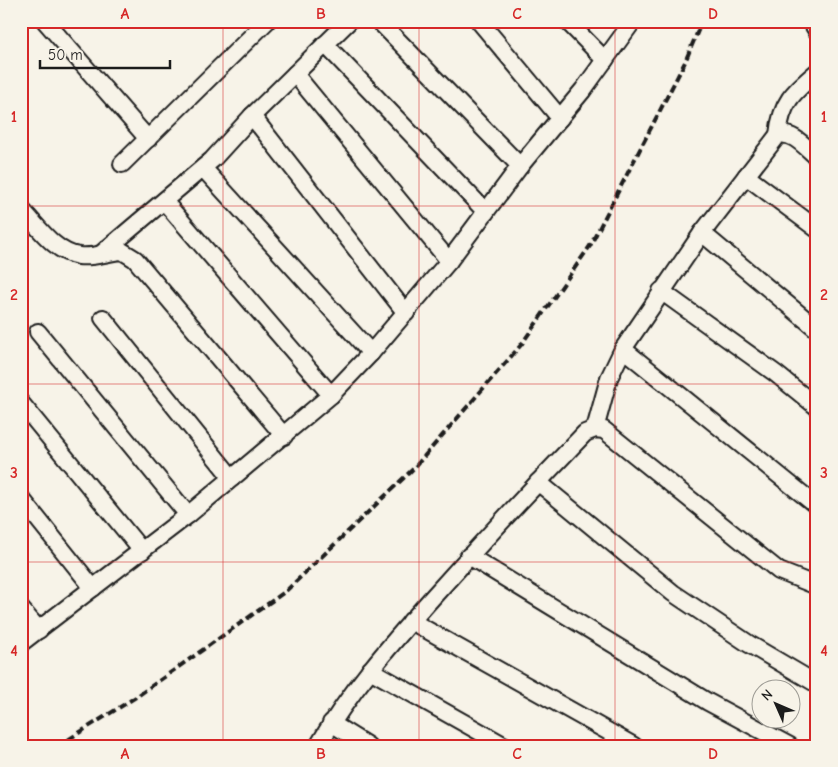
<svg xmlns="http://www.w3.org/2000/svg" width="838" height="767" font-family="'Comic Neue',sans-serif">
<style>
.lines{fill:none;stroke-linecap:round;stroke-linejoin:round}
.minor-casing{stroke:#1c1c1c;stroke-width:20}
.minor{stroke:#f7f3e8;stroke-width:16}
.rail{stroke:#1c1c1c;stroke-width:4;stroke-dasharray:8 4;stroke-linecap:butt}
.grid{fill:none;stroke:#d62828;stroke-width:1;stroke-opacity:0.55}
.neatline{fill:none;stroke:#d62828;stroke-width:2}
.grid-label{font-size:16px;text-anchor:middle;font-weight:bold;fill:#d62828}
</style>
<rect width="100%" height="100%" fill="#f7f3e8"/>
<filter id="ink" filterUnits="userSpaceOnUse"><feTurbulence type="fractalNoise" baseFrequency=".02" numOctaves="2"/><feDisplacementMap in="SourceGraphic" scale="10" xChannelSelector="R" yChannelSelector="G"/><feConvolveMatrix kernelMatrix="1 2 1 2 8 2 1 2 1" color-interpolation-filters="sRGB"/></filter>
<g filter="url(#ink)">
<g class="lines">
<g class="minor-casing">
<g id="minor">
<polyline points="45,21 148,139"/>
<polyline points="379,21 520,166"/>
<polyline points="479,21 560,118"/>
<polyline points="567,21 605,60"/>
<polyline points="811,21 817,31"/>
<polyline points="325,44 486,212"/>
<polyline points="295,74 449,261"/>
<polyline points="252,116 406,313"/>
<path d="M778 135C781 103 793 92 817 72"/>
<polyline points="122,164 267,21"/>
<polyline points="203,168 371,353"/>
<polyline points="746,176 817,229"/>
<polyline points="164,201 331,395"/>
<path d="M21 209C37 225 55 253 79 256 93 258 108 252 122 251L135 259 284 436"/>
<polyline points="702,233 817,329"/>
<polyline points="101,254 212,160 252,116 349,21"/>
<polyline points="661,291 775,373 817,407"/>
<polyline points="103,318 232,478"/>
<polyline points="38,332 188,515"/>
<polyline points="623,349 817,506"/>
<polyline points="21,403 142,551"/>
<path d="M595 429 609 378 623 349 702 233 778 135C793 131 806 148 817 157"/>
<polyline points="538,482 673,593 749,644 817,684"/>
<polyline points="21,498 93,588"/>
<polyline points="469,556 708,702 790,746"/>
<polyline points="21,609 39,630"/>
<polyline points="411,621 634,746"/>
<polyline points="21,643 188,515 331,395 371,353 449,261 520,166 583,90 633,21"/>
<polyline points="370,670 505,746"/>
<polyline points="331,723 368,746"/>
<path d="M318 746C349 692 391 644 432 598 482 542 533 487 585 433L595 429 604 430 779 571 817 586"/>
</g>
</g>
<use href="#minor" class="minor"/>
<polyline class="rail" points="58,746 136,697 286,591 414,468 521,345 590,246 685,62 702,21"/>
</g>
</g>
<path class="grid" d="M223 21V746M419 21V746M615 21V746M21 206H817M21 384H817M21 562H817"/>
<rect width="838" height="767" fill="none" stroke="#f7f3e8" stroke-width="55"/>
<g transform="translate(776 704) rotate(315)"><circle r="24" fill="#f7f3e8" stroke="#9f9d96"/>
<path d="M0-4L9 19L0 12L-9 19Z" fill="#1c1c1c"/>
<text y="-8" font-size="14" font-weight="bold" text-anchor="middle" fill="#1c1c1c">N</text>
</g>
<path d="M40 60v8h130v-8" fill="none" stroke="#1c1c1c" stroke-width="2.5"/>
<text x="48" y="60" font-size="15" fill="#1c1c1c" stroke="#f7f3e8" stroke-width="4" paint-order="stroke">50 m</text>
<rect x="28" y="28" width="782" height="712" class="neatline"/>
<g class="grid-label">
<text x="125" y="19">A</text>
<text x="321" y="19">B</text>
<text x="517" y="19">C</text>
<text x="713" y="19">D</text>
<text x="14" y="122">1</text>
<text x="824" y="122">1</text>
<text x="14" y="300">2</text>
<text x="824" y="300">2</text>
<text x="14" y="478">3</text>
<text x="824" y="478">3</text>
<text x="14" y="656">4</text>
<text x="824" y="656">4</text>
<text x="125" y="759">A</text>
<text x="321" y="759">B</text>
<text x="517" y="759">C</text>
<text x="713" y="759">D</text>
</g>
</svg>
